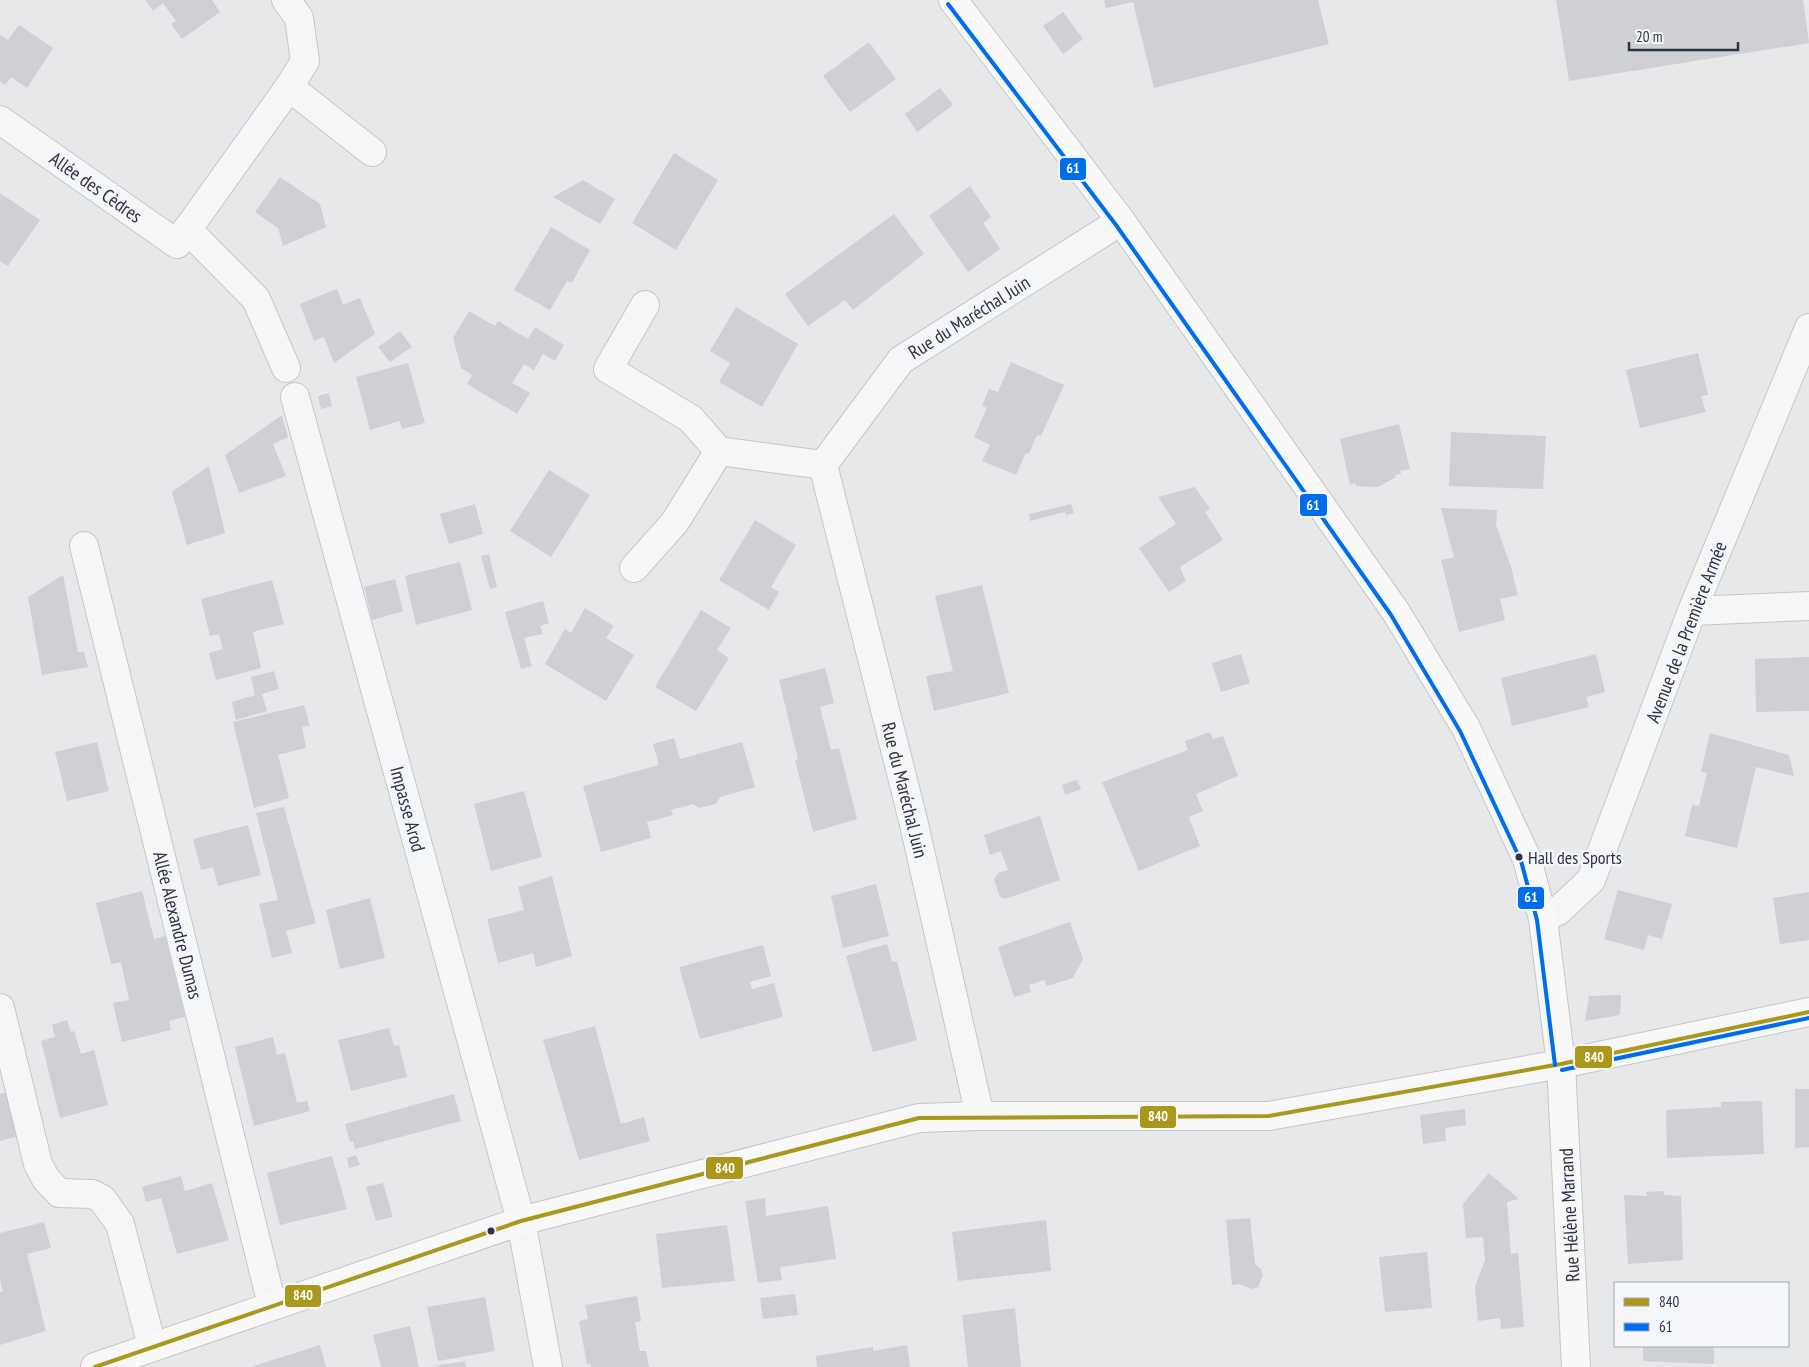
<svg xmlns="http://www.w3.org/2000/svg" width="1809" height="1367" font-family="'PT Sans Narrow',sans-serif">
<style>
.building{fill:#ced0d3}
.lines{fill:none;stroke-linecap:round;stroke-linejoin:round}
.street-casing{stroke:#c4c6c8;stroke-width:30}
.secondary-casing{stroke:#c4c6c8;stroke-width:30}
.street{stroke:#f5f6f7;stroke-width:28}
.secondary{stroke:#f8f8f8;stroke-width:28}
.bus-1-casing{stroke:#f4f6f9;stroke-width:8}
.bus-2-casing{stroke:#f4f6f9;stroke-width:8}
.bus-1{stroke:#aa981c;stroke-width:4}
.bus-2{stroke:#006def;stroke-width:4}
.bus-dot{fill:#2b3445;stroke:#f4f6f9;stroke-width:2}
.labels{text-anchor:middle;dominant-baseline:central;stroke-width:5;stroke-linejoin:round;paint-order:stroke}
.bus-label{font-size:18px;fill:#2b3445;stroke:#f4f6f9;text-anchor:start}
.street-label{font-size:19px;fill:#2b3445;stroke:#f4f6f9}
.line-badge{stroke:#f4f6f9;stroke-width:2}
.badge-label{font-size:14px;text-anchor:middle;font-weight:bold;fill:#fff}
</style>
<rect width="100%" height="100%" fill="#e6e8ea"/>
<g class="building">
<polygon points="145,0 212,0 220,12 182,39 171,24 176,21 163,3 153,11"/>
<polygon points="1104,0 1318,0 1329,44 1154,88 1133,2 1106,8"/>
<polygon points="1556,0 1803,0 1809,43 1569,81"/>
<polygon points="1063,12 1083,39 1063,54 1043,26"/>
<polygon points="19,25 53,48 27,88 11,77 5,85 0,81 0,35 8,40"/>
<polygon points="869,42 896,79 850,112 823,76"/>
<polygon points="940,88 953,105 917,132 905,114"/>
<polygon points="674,153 718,180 676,250 632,223"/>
<polygon points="280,177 320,204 326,227 283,246 278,228 255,212"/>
<polygon points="583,180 615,199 600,224 553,197"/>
<polygon points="970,186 991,217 983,223 1000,249 968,272 929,216"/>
<polygon points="0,193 40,220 8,266 0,261"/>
<polygon points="894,214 924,254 853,310 845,300 808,326 785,294"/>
<polygon points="551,227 590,250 572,283 567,281 550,310 514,290"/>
<polygon points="337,289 343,305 360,298 375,334 334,363 324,337 314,341 300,304"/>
<polygon points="736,307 798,344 762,407 719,382 730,363 710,351"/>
<polygon points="469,311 495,326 498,321 528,339 535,327 564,345 555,361 543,354 534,370 524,364 512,383 530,393 517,414 467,384 472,375 461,368 453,338"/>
<polygon points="400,331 412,347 390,362 378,347"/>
<polygon points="1698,353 1708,395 1701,396 1706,412 1640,428 1626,370"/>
<polygon points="1011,362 1064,385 1041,436 1037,435 1029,453 1025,454 1016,475 982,461 990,445 974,437 987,408 982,406 989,389 998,392"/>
<polygon points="408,363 425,423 402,429 400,421 370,430 356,377"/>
<polygon points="329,393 332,406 321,409 318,396"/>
<polygon points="282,415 288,437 273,444 286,476 239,493 225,455"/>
<polygon points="1399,424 1410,469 1400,471 1401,474 1395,475 1396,477 1378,487 1356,486 1355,483 1350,485 1340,439"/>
<polygon points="1451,432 1546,436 1543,489 1449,486"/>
<polygon points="209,466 225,533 187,545 172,492"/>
<polygon points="549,470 590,495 551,557 510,531"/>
<polygon points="1195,487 1210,509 1205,512 1223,540 1180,567 1186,581 1169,592 1139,548 1176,524 1158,497"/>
<polygon points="475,504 483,534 449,544 440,514"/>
<polygon points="1071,504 1074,513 1066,515 1065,512 1030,521 1029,514"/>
<polygon points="1441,508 1497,510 1496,525 1511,567 1518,595 1500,599 1505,620 1459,632 1441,560 1454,557"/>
<polygon points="755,520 796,545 771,587 779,592 769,610 719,580"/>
<polygon points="489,554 497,587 490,589 481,556"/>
<polygon points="460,562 472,610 416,625 405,576"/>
<polygon points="63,575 78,652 84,652 88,667 42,675 28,597"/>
<polygon points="395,579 403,611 372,620 364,587"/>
<polygon points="272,580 284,624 253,632 261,668 216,680 209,653 223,649 219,634 210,636 201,599"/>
<polygon points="982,585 1009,693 934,711 926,676 953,671 935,596"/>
<polygon points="543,601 549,623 540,626 543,634 524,638 532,666 521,669 505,612"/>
<polygon points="585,608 614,626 606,638 634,655 606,701 545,664 565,629 571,633"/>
<polygon points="701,610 731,628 717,650 729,658 696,711 655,687"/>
<polygon points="1241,654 1250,683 1221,692 1212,663"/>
<polygon points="1596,654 1605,692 1586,697 1589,707 1512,726 1501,678"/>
<polygon points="1809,657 1809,711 1756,712 1755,659"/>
<polygon points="825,668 834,703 820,707 831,750 839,748 857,819 813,832 795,760 798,759 779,680"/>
<polygon points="274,671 279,689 262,694 267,711 236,720 232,702 255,695 251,677"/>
<polygon points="304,705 310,726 302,727 306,748 278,755 289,798 254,808 233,722"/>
<polygon points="1210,732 1213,739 1223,736 1238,776 1196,794 1203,811 1189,817 1200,846 1139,871 1102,782 1188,750 1185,741"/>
<polygon points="1710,733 1789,755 1794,776 1756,767 1737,848 1685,836 1692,805 1699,806 1707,773 1701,772"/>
<polygon points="674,738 680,759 742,742 755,787 720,797 716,804 699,808 693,804 671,810 673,815 647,822 651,838 601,852 583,786 659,765 653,744"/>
<polygon points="97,742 109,791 67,801 55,752"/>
<polygon points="1077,780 1081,789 1065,795 1062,785"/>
<polygon points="524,791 542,857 491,871 474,804"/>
<polygon points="284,807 316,923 286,931 292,953 272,958 259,904 278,900 256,813"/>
<polygon points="1040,816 1060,880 1005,899 1000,897 994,879 998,873 1008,870 1001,851 990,855 984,835"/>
<polygon points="248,825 261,875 218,886 213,867 201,870 193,839"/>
<polygon points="552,876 572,956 536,967 533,953 498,963 487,919 524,910 518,887"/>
<polygon points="876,884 889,936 843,948 831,896"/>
<polygon points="1618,890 1672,904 1662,939 1648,935 1644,950 1604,939"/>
<polygon points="142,891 154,939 165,936 185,1017 169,1021 171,1030 122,1042 113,1003 129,1000 121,962 111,964 96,903"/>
<polygon points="1809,892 1809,940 1780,944 1773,898"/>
<polygon points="370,898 385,958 340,969 326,910"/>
<polygon points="1070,922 1083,959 1073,978 1047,986 1044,980 1029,985 1031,992 1014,997 998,947"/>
<polygon points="887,944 892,962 897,961 917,1040 873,1052 846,956"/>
<polygon points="763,945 771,976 750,982 752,989 774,983 783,1017 700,1039 679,967"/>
<polygon points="1621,995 1620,1015 1585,1021 1589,996"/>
<polygon points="67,1020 71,1032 74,1031 81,1054 94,1050 108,1105 60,1118 41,1041 55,1037 52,1025"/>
<polygon points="595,1026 621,1124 644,1117 650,1141 579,1160 543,1040"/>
<polygon points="389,1028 394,1046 399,1045 407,1077 351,1091 338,1040"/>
<polygon points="273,1037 277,1055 285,1053 297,1103 307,1101 310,1111 254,1126 235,1047"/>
<polygon points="1795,1089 1809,1089 1809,1147 1795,1148"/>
<polygon points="7,1092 18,1136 0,1141 0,1094"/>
<polygon points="454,1094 461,1121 355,1149 353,1141 350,1142 345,1124"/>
<polygon points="1762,1101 1764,1154 1667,1158 1666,1110 1721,1107 1721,1102"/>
<polygon points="1465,1109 1466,1125 1445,1128 1446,1141 1423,1144 1420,1115"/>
<polygon points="356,1155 360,1165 349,1168 347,1158"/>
<polygon points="332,1156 347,1209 280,1225 267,1173"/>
<polygon points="1489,1173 1519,1199 1507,1202 1511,1254 1518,1253 1524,1327 1501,1329 1500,1318 1478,1321 1475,1286 1485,1260 1483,1237 1466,1238 1463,1204"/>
<polygon points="181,1176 185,1191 212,1183 229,1240 177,1254 161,1198 146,1202 142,1187"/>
<polygon points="383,1183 393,1217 376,1221 366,1187"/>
<polygon points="1664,1191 1664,1195 1681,1196 1683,1260 1628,1264 1624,1195 1647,1196 1646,1192"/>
<polygon points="765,1198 766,1216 828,1206 836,1259 780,1267 782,1280 758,1283 745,1201"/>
<polygon points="1250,1218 1255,1264 1261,1269 1263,1275 1258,1287 1252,1289 1239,1284 1232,1285 1226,1220"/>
<polygon points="1046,1220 1051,1271 958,1281 952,1232"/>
<polygon points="44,1222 51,1248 27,1254 46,1331 0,1345 0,1292 3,1292 0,1280 0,1233"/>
<polygon points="727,1225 735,1281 662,1288 656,1234"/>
<polygon points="1427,1252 1432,1308 1385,1312 1379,1257"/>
<polygon points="795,1294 798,1315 763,1319 760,1298"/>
<polygon points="637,1296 641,1321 635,1322 640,1351 646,1351 649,1367 591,1367 590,1363 587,1364 579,1321 588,1319 585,1305"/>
<polygon points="485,1297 495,1351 438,1361 427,1307"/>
<polygon points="1015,1308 1021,1367 968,1367 962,1315"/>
<polygon points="410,1326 419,1367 381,1367 373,1335"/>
<polygon points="320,1345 326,1367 251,1367"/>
<polygon points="907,1345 910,1367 817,1367 816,1356 873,1347 873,1351"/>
<polygon points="1643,1346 1714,1346 1714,1364 1643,1361"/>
<polygon points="465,1361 466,1367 435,1367 435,1366"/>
</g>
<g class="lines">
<g class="street-casing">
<g id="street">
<polyline points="289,87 372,152"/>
<polyline points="0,120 177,244 289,87 305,61 299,18 286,0"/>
<polyline points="187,229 256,299 286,368"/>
<polyline points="645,305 608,369 691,419 719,451 823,465"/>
<polyline points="295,397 521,1221 548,1367"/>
<polyline points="823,465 913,820 980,1116"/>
<polyline points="823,465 901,360 1121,221"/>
<polyline points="84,546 272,1305"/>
<polyline points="634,568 675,522 719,451"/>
<polyline points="1692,611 1809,606"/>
<polyline points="1543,919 1558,911 1591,880 1692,611 1809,328"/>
<polyline points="0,1008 38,1164 46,1179 59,1193 92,1194 102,1199 120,1224 152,1346"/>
</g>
</g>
<g class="secondary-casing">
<g id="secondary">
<polyline points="953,0 1121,221 1396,612 1466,728 1527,859 1543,919 1561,1064 1576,1367"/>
<polyline points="95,1367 521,1221 919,1118 980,1116 1269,1116 1561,1064 1809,1012"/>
</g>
</g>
<use href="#street" class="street"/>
<use href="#secondary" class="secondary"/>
<g class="bus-1-casing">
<polyline id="bus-1" points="95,1367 521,1221 919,1118 1269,1116 1561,1064 1809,1012"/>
</g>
<g class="bus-2-casing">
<g id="bus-2">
<polyline points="948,4 1116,225 1391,615 1460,731 1521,861 1537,920 1555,1065"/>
<polyline points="1562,1070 1809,1018"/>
</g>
</g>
<use href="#bus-1" class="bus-1"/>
<use href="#bus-2" class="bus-2"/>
</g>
<g class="bus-dot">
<circle cx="1519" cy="857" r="4.5"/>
<circle cx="491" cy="1231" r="4.5"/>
</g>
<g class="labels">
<g class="bus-label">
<text x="1528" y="857">Hall des Sports</text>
</g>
<g class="street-label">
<text transform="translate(96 187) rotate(35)">Allée des Cèdres</text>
<text transform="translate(969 317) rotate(-32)">Rue du Maréchal Juin</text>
<text transform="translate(1686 632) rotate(-69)">Avenue de la Première Armée</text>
<text transform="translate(905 790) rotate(76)">Rue du Maréchal Juin</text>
<text transform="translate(408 809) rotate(75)">Impasse Arod</text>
<text transform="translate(178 925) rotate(76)">Allée Alexandre Dumas</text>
<text transform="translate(1569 1215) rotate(-93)">Rue Hélène Marrand</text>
</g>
</g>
<g class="line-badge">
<rect x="1059" y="157" width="28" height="24" rx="5" fill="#006def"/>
<rect x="1299" y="493" width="29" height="24" rx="5" fill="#006def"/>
<rect x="1517" y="886" width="28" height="24" rx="5" fill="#006def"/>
<rect x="1574" y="1045" width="39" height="24" rx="5" fill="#aa981c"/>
<rect x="1139" y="1105" width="38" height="24" rx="5" fill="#aa981c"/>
<rect x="705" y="1156" width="39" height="24" rx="5" fill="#aa981c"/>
<rect x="284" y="1284" width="38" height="24" rx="5" fill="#aa981c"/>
</g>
<g class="badge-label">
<text x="1073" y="173">61</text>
<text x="1313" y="510">61</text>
<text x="1531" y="902">61</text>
<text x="1594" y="1062">840</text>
<text x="1158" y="1121">840</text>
<text x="725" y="1173">840</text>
<text x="303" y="1300">840</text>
</g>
<rect x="1614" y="1282" width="175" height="65" fill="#f4f6f9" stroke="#a4a8b1"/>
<rect x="1624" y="1298" width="25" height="8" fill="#aa981c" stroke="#a4a8b1"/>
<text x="1659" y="1307" font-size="15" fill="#2b3445">840</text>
<rect x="1624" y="1323" width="25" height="8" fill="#006def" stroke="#a4a8b1"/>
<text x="1659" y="1332" font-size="15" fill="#2b3445">61</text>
<path d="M1629 42v8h109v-8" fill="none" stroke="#2b3445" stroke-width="2.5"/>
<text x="1636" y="42" font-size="15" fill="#2b3445" stroke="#f4f6f9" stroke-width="4" paint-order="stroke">20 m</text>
</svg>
